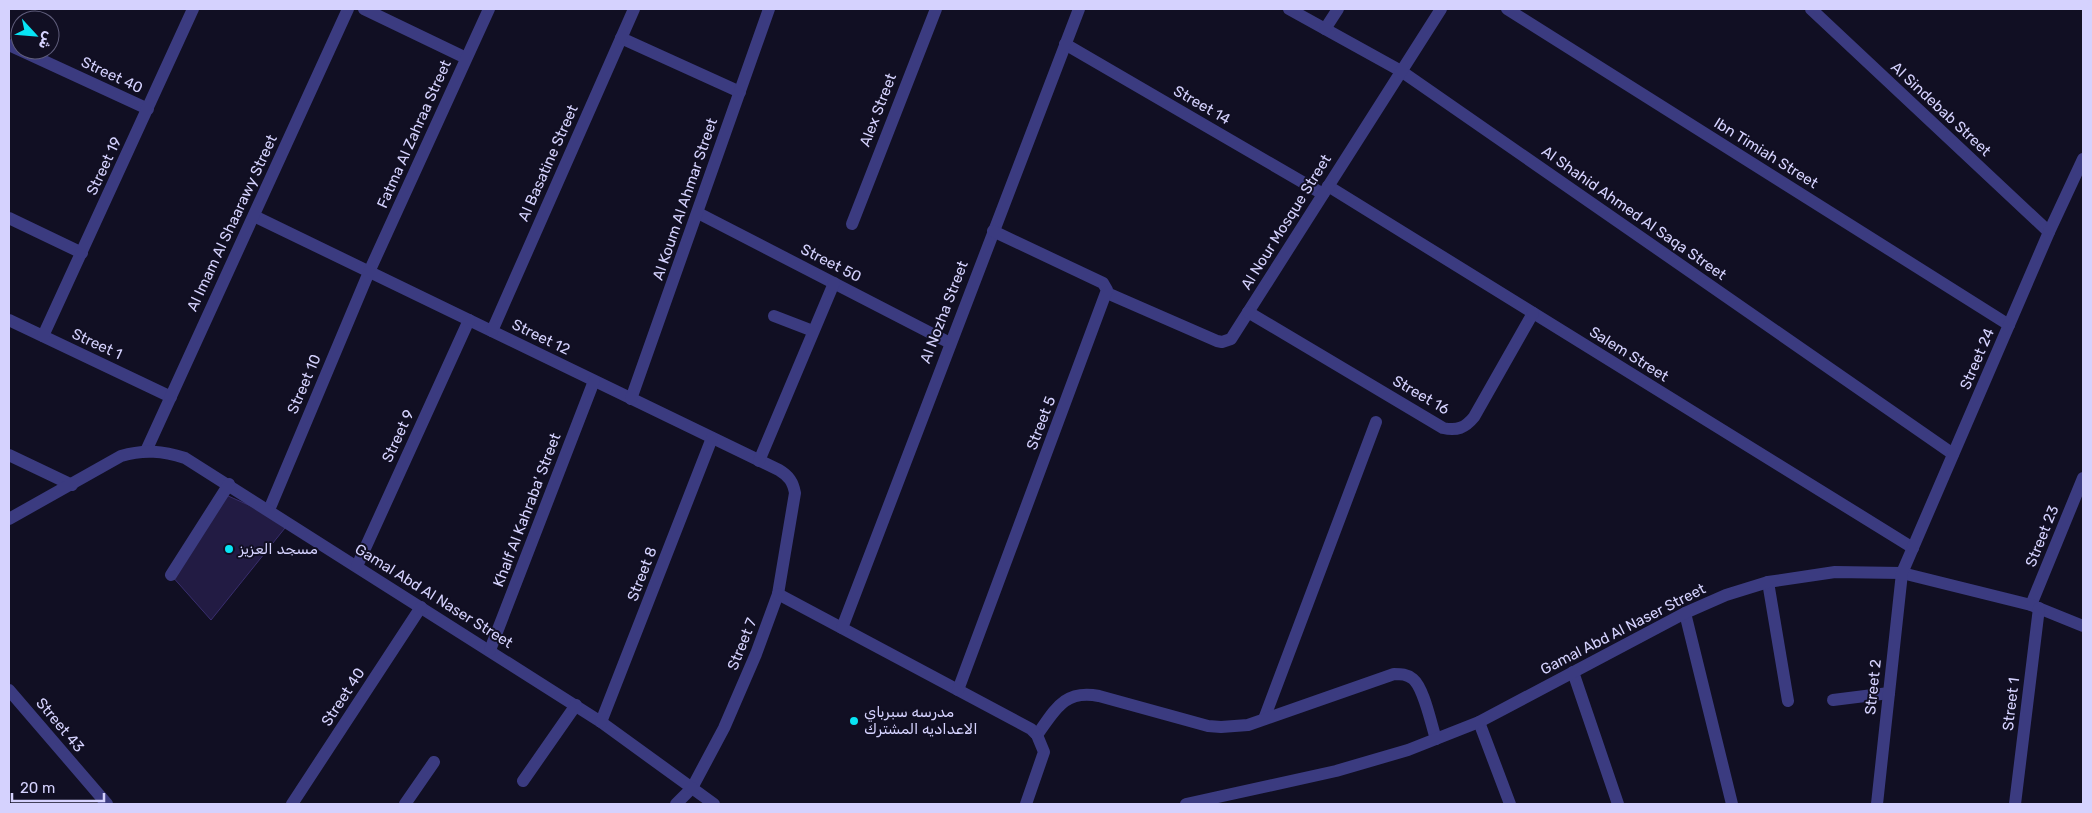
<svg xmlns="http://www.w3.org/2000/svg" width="2092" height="813" font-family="Rubik,'Noto Sans Arabic',sans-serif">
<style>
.building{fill:#221b43;stroke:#392e6e}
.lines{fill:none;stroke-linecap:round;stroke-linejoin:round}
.service{stroke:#3b3b80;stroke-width:12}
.minor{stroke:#3b3b80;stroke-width:12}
.poi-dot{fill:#08e4f4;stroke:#110f23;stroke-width:2}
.labels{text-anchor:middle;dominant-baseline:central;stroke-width:4;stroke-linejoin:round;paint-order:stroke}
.street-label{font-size:15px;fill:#d5d2fe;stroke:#110f23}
.poi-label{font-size:15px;fill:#d5d2fe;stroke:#110f23;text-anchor:start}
</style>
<rect width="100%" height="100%" fill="#110f23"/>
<polygon class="building" points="226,495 289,523 211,620 171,575"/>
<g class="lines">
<g class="service">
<polyline points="1264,719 1376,422"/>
<path d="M1037 735C1055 710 1064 689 1099 696L1208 726 1221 727 1248 725 1394 674C1401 674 1407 674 1413 679 1424 688 1431 724 1436 739"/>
</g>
<g class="minor">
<polyline points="364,9 466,58"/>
<polyline points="1289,9 1401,71 1953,454"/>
<polyline points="1507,9 2009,325"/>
<polyline points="1811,9 2049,232"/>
<polyline points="1325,29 1338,9"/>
<polyline points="621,38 740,92"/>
<polyline points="1065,44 1323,194"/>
<polyline points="9,45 148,109"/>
<polyline points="1328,186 1913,548"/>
<polyline points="698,213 950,343"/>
<path d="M254 216 779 470C789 476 793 482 795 493L778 594 756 654 724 728 692 788 676 804"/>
<polyline points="9,218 82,253"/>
<polyline points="852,224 936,9"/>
<polyline points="1107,293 1217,341 1222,342 1231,339 1441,9"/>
<path d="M1248 312 1443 428C1457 431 1465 428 1474 417L1533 313"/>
<polyline points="774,316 813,331"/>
<polyline points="9,320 171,397"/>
<polyline points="492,331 634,9"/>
<polyline points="43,336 193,9"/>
<polyline points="631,399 769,9"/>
<polyline points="146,451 348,9"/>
<polyline points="9,455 72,485"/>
<polyline points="759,461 834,283"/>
<polyline points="269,510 369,272 489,9"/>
<path d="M9 519 121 456C144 449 163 451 185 458L601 722 714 804"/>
<polyline points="357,566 469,320"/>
<polyline points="171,575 229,484"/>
<polyline points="1768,582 1788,701"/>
<polyline points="778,594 1031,729 1037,735 1044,752 1026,804"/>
<polyline points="2031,605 2083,478"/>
<polyline points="1685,613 1732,804"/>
<polyline points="842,628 1079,9"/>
<polyline points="490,650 594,381"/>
<polyline points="1573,672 1618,804"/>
<polyline points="9,690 107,804"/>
<polyline points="958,690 1107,290 1103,283 993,231"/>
<polyline points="1833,700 1889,693"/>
<polyline points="601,722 712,438"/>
<polyline points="1479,722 1510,804"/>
<polyline points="523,781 576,705"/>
<polyline points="292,804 421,607"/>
<polyline points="405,804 434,762"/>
<polyline points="1186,804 1336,771 1408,750 1479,722 1685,613 1726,595 1768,582 1835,572 1902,573 2031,605 2083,626"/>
<polyline points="1877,804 1902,573 2049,232 2083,159"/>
<polyline points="2015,804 2039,608"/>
</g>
</g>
<g class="poi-dot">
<circle cx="229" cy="549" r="5"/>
<circle cx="854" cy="721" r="5"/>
</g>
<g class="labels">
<g class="street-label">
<text transform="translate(112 75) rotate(25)">Street 40</text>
<text transform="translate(1202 105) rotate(30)">Street 14</text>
<text transform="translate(1941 109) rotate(43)">Al Sindebab Street</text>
<text transform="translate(878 110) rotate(-69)">Alex Street</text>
<text transform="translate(414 134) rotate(-66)">Fatma Al Zahraa Street</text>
<text transform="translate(1766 153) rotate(32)">Ibn Timiah Street</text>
<text transform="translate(548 163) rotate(-66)">Al Basatine Street</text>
<text transform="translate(104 166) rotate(-65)">Street 19</text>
<text transform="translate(685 199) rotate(-71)">Al Koum Al Ahmar Street</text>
<text transform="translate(1634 213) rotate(35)">Al Shahid Ahmed Al Saqa Street</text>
<text transform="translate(1286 222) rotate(-58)">Al Nour Mosque Street</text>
<text transform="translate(232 223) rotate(-65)">Al Imam Al Shaarawy Street</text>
<text transform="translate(831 263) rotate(27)">Street 50</text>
<text transform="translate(944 312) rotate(-69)">Al Nozha Street</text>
<text transform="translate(541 337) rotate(26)">Street 12</text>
<text transform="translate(97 344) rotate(25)">Street 1</text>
<text transform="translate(1629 354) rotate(32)">Salem Street</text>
<text transform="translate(1977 359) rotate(-67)">Street 24</text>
<text transform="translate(304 384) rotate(-67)">Street 10</text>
<text transform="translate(1421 395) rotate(30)">Street 16</text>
<text transform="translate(1041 423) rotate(-69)">Street 5</text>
<text transform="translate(398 436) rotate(-65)">Street 9</text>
<text transform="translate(527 510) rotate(-69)">Khalf Al Kahraba' Street</text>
<text transform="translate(2042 536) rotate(-68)">Street 23</text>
<text transform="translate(642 574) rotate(-69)">Street 8</text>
<text transform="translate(434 596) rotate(32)">Gamal Abd Al Naser Street</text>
<text transform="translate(1623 629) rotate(-27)">Gamal Abd Al Naser Street</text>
<text transform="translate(742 644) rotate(-68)">Street 7</text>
<text transform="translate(1873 687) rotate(-84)">Street 2</text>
<text transform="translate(343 697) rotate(-57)">Street 40</text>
<text transform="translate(2011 704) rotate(-83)">Street 1</text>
<text transform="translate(60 725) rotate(50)">Street 43</text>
</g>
<g class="poi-label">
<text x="239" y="549">مسجد العزيز</text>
<text x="864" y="712">مدرسه سبرباي<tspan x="864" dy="17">الاعداديه المشترك</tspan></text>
</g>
</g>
<rect width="2092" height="813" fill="none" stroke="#d5d2fe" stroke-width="20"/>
<g transform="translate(35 35) rotate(116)"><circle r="24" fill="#110f23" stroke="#5f5d7b"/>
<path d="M0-4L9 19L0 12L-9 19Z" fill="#08e4f4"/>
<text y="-8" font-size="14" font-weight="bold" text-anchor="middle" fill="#d5d2fe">ش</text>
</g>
<path d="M12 793v8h92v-8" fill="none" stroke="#d5d2fe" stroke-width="2.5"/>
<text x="20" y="793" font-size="15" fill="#d5d2fe" stroke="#110f23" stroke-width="4" paint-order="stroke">20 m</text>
</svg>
